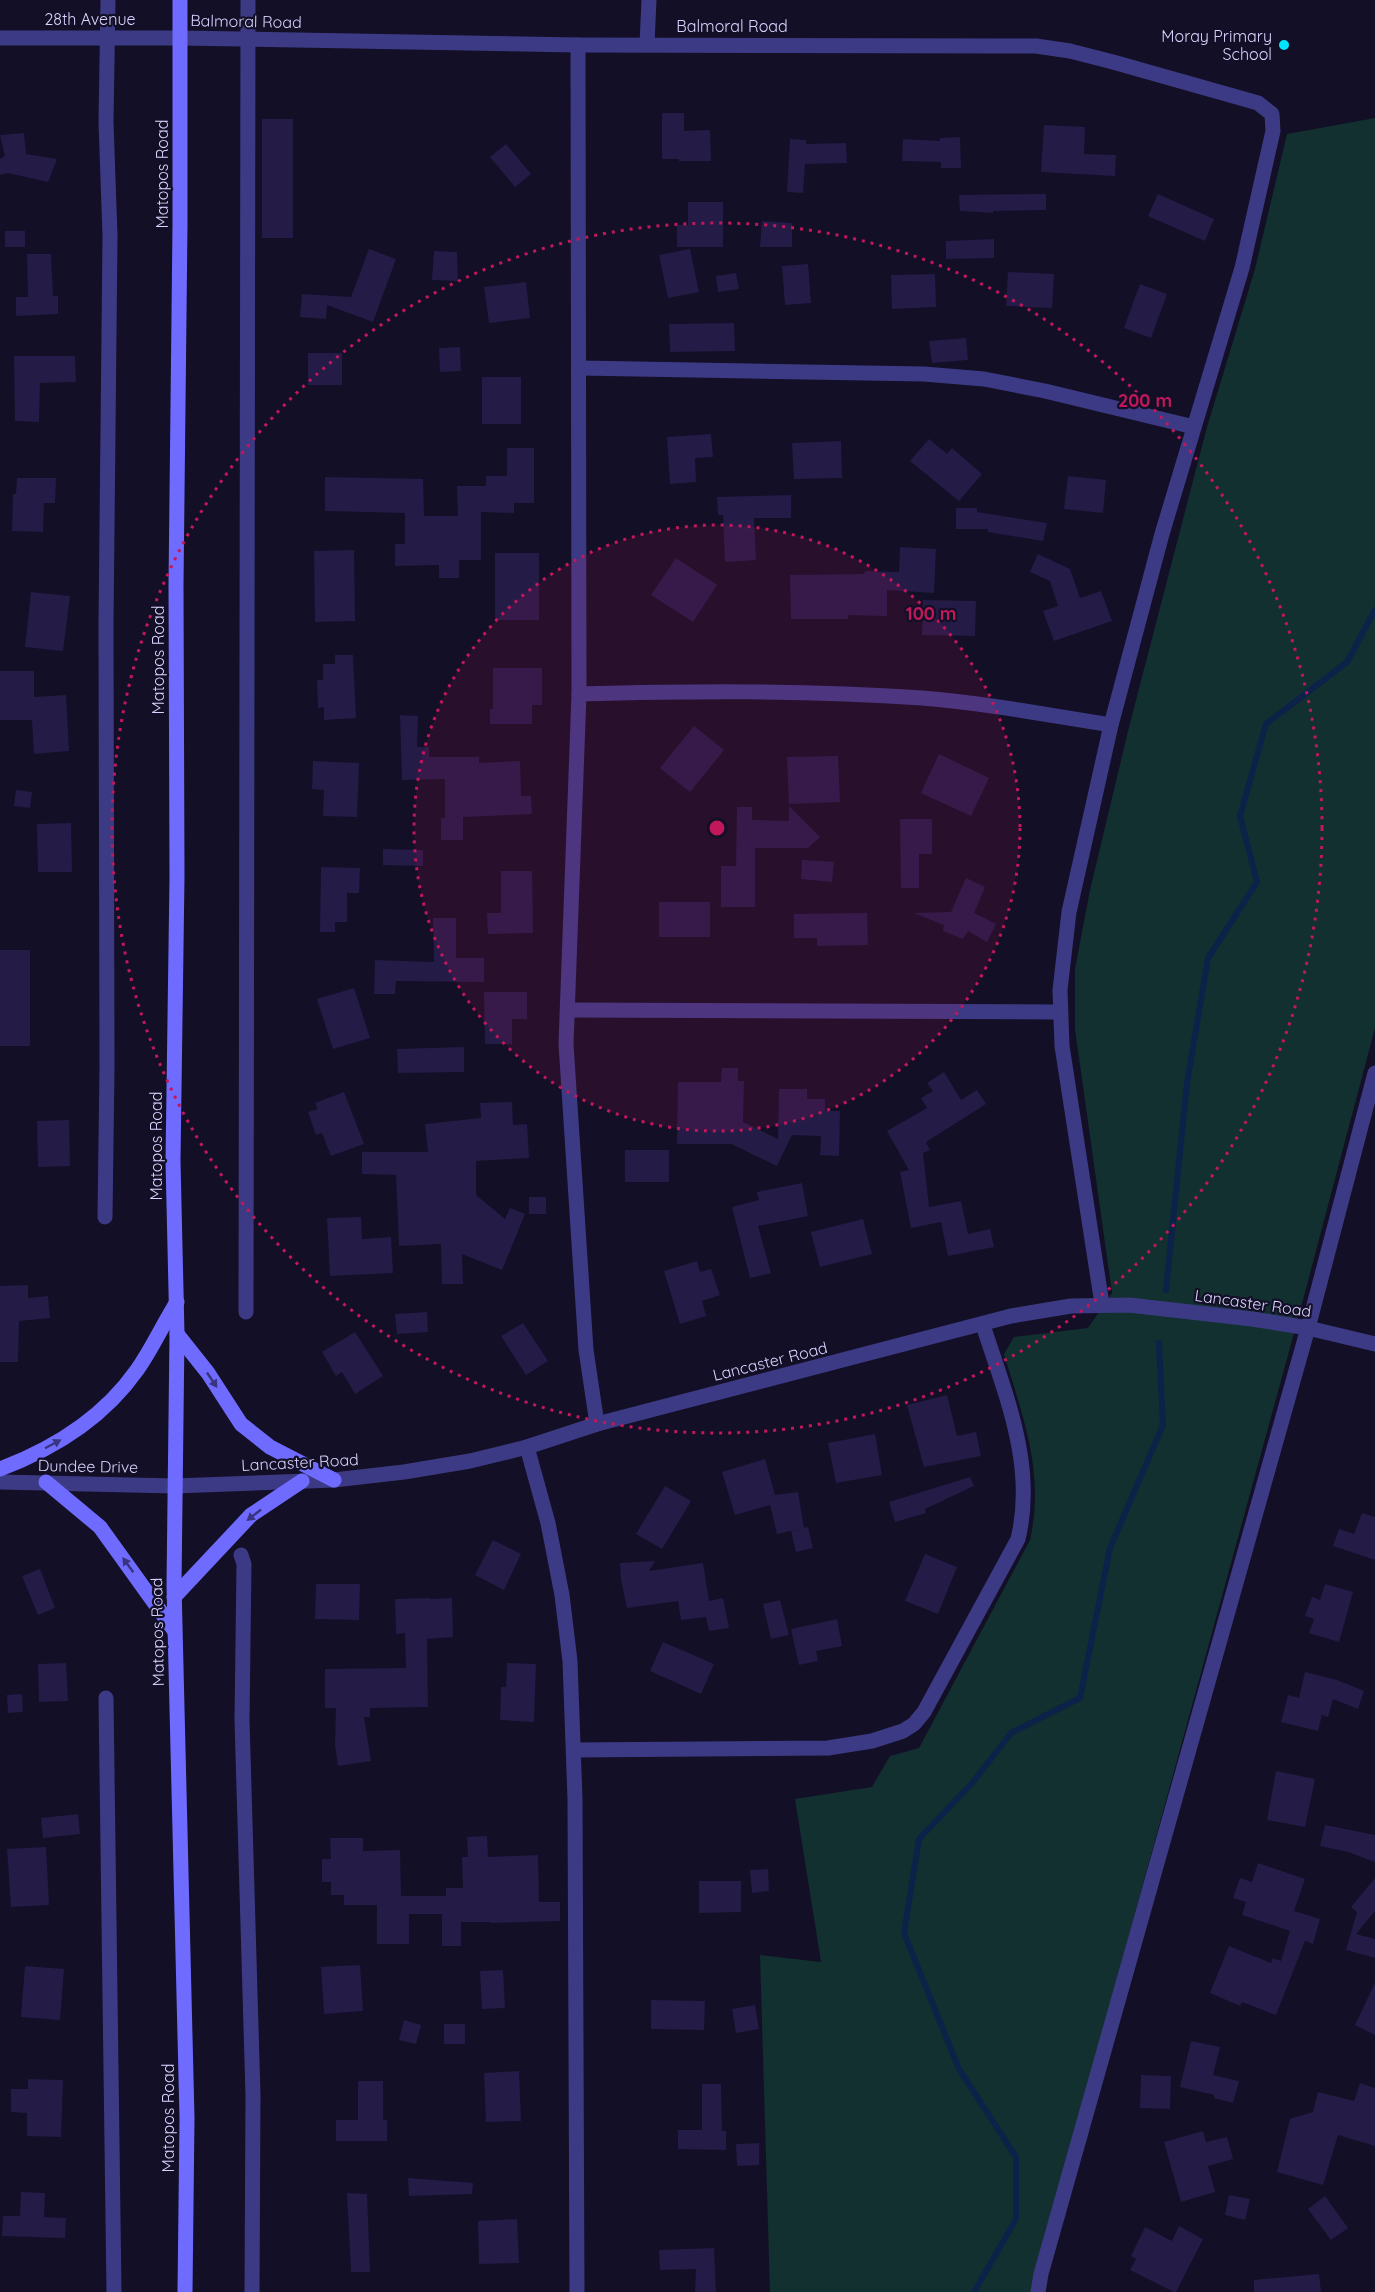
<svg xmlns="http://www.w3.org/2000/svg" width="1375" height="2292" font-family="Quicksand,sans-serif">
<style>
.green{fill:#12302f}
.lines{fill:none;stroke-linecap:round;stroke-linejoin:round}
.stream{stroke:#0c2248;stroke-width:6}
.building{fill:#241b47}
.minor{stroke:#3d3a85;stroke-width:15}
.tertiary{stroke:#3d3a85;stroke-width:15}
.secondary{stroke:#6f6bff;stroke-width:15}
.oneway{fill:#38347d}
.ring{fill:none;stroke:#c2185b;stroke-width:3;stroke-dasharray:3 6}
.poi-dot{fill:#00e5ff;stroke:#130f26;stroke-width:2}
.labels{text-anchor:middle;dominant-baseline:central;stroke-width:4.5;stroke-linejoin:round;paint-order:stroke}
.street-label{font-size:16px;fill:#d9d4ff;stroke:#130f26}
.poi-label{font-size:16px;fill:#d9d4ff;stroke:#130f26;text-anchor:end}
.centre{fill:#c2185b;stroke:#130f26;stroke-width:3}
.ring-label{font-size:18px;text-anchor:middle;font-weight:bold;fill:#c2185b;stroke:#130f26;stroke-width:4.5;stroke-linejoin:round;paint-order:stroke}
</style>
<rect width="100%" height="100%" fill="#130f26"/>
<path class="green" d="M1375 118V1028L1299 1315 1036 2275 1034 2292H770L760 1955 821 1962 795 1799 872 1787 890 1756 919 1748 1030 1540C1045 1472 1023 1418 1004 1354L1014 1337 1088 1328 1112 1293 1075 1029V969L1090 890 1129 727 1207 427 1255 269 1287 134Z"/>
<g class="lines">
<g class="stream">
<polyline points="1166,1290 1187,1083 1208,958 1257,882 1240,816 1266,724 1347,662 1375,610"/>
<polyline points="974,2292 1016,2219 1016,2157 959,2069 904,1933 919,1839 973,1782 1011,1733 1080,1698 1110,1548 1163,1425 1159,1343"/>
</g>
</g>
<g class="building">
<polygon points="662,113 684,113 684,131 710,130 711,161 679,161 679,159 662,159"/>
<rect x="262" y="119" width="31" height="119"/>
<polygon points="1044,125 1085,127 1084,154 1116,155 1115,176 1041,172"/>
<polygon points="24,133 26,154 57,159 48,182 8,173 0,175 0,159 5,156 0,135"/>
<polygon points="960,137 961,168 941,168 941,162 902,161 903,139 940,141 940,138"/>
<polygon points="790,139 806,140 806,144 846,143 847,163 805,164 803,193 787,192"/>
<polygon points="506,144 531,174 515,187 490,157"/>
<polygon points="1046,194 1046,210 993,211 993,213 960,211 959,195"/>
<polygon points="1158,194 1214,219 1205,241 1148,216"/>
<polygon points="688,202 723,202 723,247 677,247 677,225 688,225"/>
<polygon points="762,221 792,223 792,247 760,247"/>
<rect x="5" y="231" width="20" height="16"/>
<polygon points="994,239 994,258 946,259 946,241"/>
<polygon points="369,249 396,259 373,322 327,305 326,319 300,317 302,294 351,297"/>
<polygon points="690,249 699,292 668,298 659,255"/>
<polygon points="434,251 457,252 458,281 432,280"/>
<polygon points="27,254 51,254 53,296 58,296 58,314 16,316 16,297 28,297"/>
<polygon points="808,264 811,303 785,305 782,266"/>
<polygon points="1008,272 1054,274 1052,308 1006,306"/>
<polygon points="736,273 739,289 718,292 716,276"/>
<polygon points="935,274 936,307 892,309 891,275"/>
<polygon points="526,282 530,318 489,323 484,287"/>
<polygon points="1140,284 1167,294 1151,338 1124,328"/>
<polygon points="734,323 735,351 670,352 669,324"/>
<polygon points="966,338 968,360 932,363 929,341"/>
<polygon points="460,347 461,371 440,372 439,348"/>
<rect x="308" y="353" width="34" height="32"/>
<polygon points="14,356 75,356 76,382 40,383 39,422 15,421"/>
<rect x="482" y="377" width="39" height="47"/>
<polygon points="711,434 713,457 695,458 696,482 670,484 667,437"/>
<polygon points="929,439 947,454 952,448 982,474 959,501 910,461"/>
<polygon points="841,441 842,478 794,479 792,443"/>
<polygon points="507,448 534,448 534,503 514,503 514,513 481,512 481,560 459,560 459,578 439,578 439,565 395,566 395,544 405,544 405,513 325,511 325,477 423,479 424,516 458,516 457,486 486,486 486,476 507,476"/>
<polygon points="1068,476 1106,480 1103,513 1064,509"/>
<polygon points="17,478 56,478 55,503 44,503 43,532 12,531 13,494 16,494"/>
<polygon points="791,495 791,518 754,518 756,560 725,562 723,515 718,515 717,497"/>
<polygon points="956,508 977,508 977,512 1047,523 1043,541 988,532 988,529 956,529"/>
<polygon points="900,547 936,549 934,593 887,590 887,616 848,615 848,619 791,619 790,575 864,574 865,571 899,572"/>
<polygon points="354,550 355,621 315,622 314,551"/>
<rect x="495" y="553" width="44" height="67"/>
<polygon points="1038,554 1070,569 1080,598 1101,591 1112,621 1054,641 1043,611 1058,606 1050,581 1030,572"/>
<polygon points="676,558 717,585 693,622 651,595"/>
<polygon points="31,592 70,596 63,651 25,647"/>
<polygon points="923,600 976,601 975,636 922,635"/>
<polygon points="335,655 353,655 356,718 324,720 324,707 318,708 317,680 323,680 323,664 335,664"/>
<polygon points="493,668 542,668 542,705 532,705 532,724 490,724 490,709 493,709"/>
<polygon points="0,671 34,671 34,697 66,695 69,751 34,754 32,720 0,720"/>
<polygon points="400,715 418,716 417,747 429,747 429,757 479,757 479,763 520,761 521,796 531,796 532,814 463,817 463,840 441,840 441,818 445,818 445,779 402,780"/>
<polygon points="694,726 724,750 690,792 660,768"/>
<polygon points="939,754 989,778 971,816 921,793"/>
<polygon points="838,756 840,802 789,804 787,757"/>
<polygon points="313,761 359,763 357,817 323,816 324,790 312,789"/>
<polygon points="16,790 32,792 30,808 14,806"/>
<polygon points="789,806 820,837 808,848 755,848 755,907 721,907 721,866 736,866 737,807 752,807 752,820 789,821"/>
<polygon points="900,819 932,819 932,854 919,854 919,888 901,888"/>
<polygon points="71,823 72,872 38,872 37,824"/>
<polygon points="383,849 423,850 423,866 383,865"/>
<polygon points="802,860 834,862 832,882 801,879"/>
<polygon points="321,867 360,868 359,893 347,893 347,922 335,922 335,932 320,932"/>
<polygon points="501,871 532,871 533,933 488,934 487,913 501,913"/>
<polygon points="966,878 985,887 974,913 996,924 987,942 968,931 963,939 943,931 944,925 914,913 951,912"/>
<rect x="659" y="902" width="51" height="35"/>
<polygon points="867,913 868,945 817,946 817,938 794,938 794,914"/>
<polygon points="433,918 456,918 456,958 484,958 484,982 396,981 395,994 374,994 375,960 434,962"/>
<rect x="0" y="950" width="30" height="96"/>
<polygon points="354,988 370,1038 333,1049 317,999"/>
<polygon points="484,992 527,992 527,1019 512,1019 512,1044 485,1044"/>
<polygon points="464,1047 464,1072 398,1073 397,1049"/>
<polygon points="722,1068 738,1068 738,1081 744,1081 743,1122 778,1139 779,1089 807,1089 807,1099 825,1099 825,1111 840,1111 839,1156 820,1155 821,1136 792,1135 777,1166 731,1144 677,1144 678,1082 721,1082"/>
<polygon points="944,1072 961,1100 977,1090 986,1104 926,1142 930,1150 923,1153 929,1207 961,1201 968,1234 990,1229 994,1247 948,1256 941,1222 911,1228 900,1172 909,1170 887,1131 927,1108 921,1098 933,1091 927,1083"/>
<polygon points="344,1092 364,1144 331,1156 322,1133 316,1135 308,1112 318,1109 315,1103"/>
<polygon points="512,1102 513,1125 527,1124 529,1158 476,1161 476,1195 505,1219 510,1208 525,1214 502,1270 462,1254 463,1284 442,1284 441,1244 399,1246 396,1175 362,1174 362,1152 428,1152 425,1124 481,1118 480,1103"/>
<polygon points="69,1120 70,1166 38,1167 37,1121"/>
<rect x="625" y="1150" width="44" height="32"/>
<polygon points="802,1183 808,1216 758,1226 771,1273 750,1278 732,1207 759,1200 757,1192"/>
<rect x="529" y="1197" width="17" height="17"/>
<polygon points="361,1217 362,1239 391,1237 393,1273 330,1276 327,1218"/>
<polygon points="863,1219 872,1254 820,1267 811,1232"/>
<polygon points="697,1261 700,1272 711,1269 720,1295 702,1301 706,1316 680,1324 664,1271"/>
<polygon points="28,1285 28,1298 48,1296 50,1318 19,1321 18,1362 0,1362 0,1286"/>
<polygon points="427,1312 428,1332 397,1334 395,1314"/>
<polygon points="523,1323 548,1361 526,1375 501,1336"/>
<polygon points="355,1332 383,1376 355,1394 342,1372 336,1376 322,1352"/>
<polygon points="947,1395 957,1436 976,1432 981,1456 924,1467 907,1405"/>
<polygon points="875,1434 882,1475 836,1483 828,1443"/>
<polygon points="765,1459 775,1495 798,1492 804,1528 777,1534 770,1505 735,1515 722,1472"/>
<polygon points="970,1477 974,1486 925,1509 926,1513 895,1522 889,1502"/>
<polygon points="665,1486 691,1501 662,1549 636,1534"/>
<polygon points="1362,1513 1375,1517 1375,1560 1333,1546 1339,1529 1354,1534"/>
<polygon points="808,1527 813,1548 796,1552 791,1531"/>
<polygon points="493,1540 521,1554 504,1590 475,1575"/>
<polygon points="925,1554 957,1567 938,1614 905,1601"/>
<polygon points="655,1561 649,1571 703,1563 709,1601 723,1598 729,1628 709,1631 706,1617 681,1620 678,1601 627,1608 621,1580 620,1563"/>
<polygon points="40,1569 55,1608 38,1615 22,1576"/>
<polygon points="316,1584 360,1584 359,1620 315,1619"/>
<polygon points="1325,1584 1353,1592 1339,1642 1309,1633 1314,1619 1305,1616 1312,1597 1320,1600"/>
<polygon points="430,1598 430,1599 452,1598 453,1637 427,1639 428,1707 370,1708 370,1717 364,1717 371,1761 338,1766 335,1745 336,1708 325,1708 325,1669 406,1668 405,1633 396,1634 395,1599"/>
<polygon points="780,1600 789,1635 771,1639 763,1604"/>
<polygon points="837,1619 842,1646 816,1651 818,1661 799,1665 791,1629"/>
<polygon points="663,1642 714,1664 701,1694 650,1671"/>
<polygon points="66,1663 68,1701 39,1702 38,1664"/>
<polygon points="507,1663 536,1664 534,1722 500,1720 501,1687 506,1687"/>
<polygon points="1305,1672 1337,1680 1364,1691 1358,1709 1333,1699 1328,1717 1322,1715 1318,1731 1281,1722 1288,1695 1299,1698"/>
<polygon points="22,1694 23,1712 8,1713 7,1695"/>
<polygon points="1276,1771 1315,1779 1305,1827 1267,1820"/>
<polygon points="78,1814 80,1834 43,1838 41,1818"/>
<polygon points="1325,1825 1375,1835 1375,1862 1348,1852 1320,1846"/>
<polygon points="487,1836 488,1857 538,1855 539,1902 560,1902 560,1921 491,1923 491,1922 461,1922 461,1946 442,1946 442,1914 409,1914 409,1944 377,1944 377,1905 344,1905 344,1895 331,1895 331,1882 322,1882 322,1859 331,1859 330,1838 363,1838 363,1851 400,1850 401,1896 446,1896 446,1888 463,1888 462,1857 468,1857 467,1837"/>
<polygon points="46,1847 49,1905 11,1907 7,1849"/>
<polygon points="1258,1863 1305,1879 1294,1911 1320,1919 1313,1944 1305,1941 1276,2015 1242,2002 1240,2006 1210,1993 1229,1946 1271,1963 1273,1958 1281,1961 1290,1931 1242,1915 1246,1902 1233,1898 1240,1878 1252,1882"/>
<polygon points="768,1869 769,1891 752,1893 750,1870"/>
<polygon points="1375,1878 1375,1911 1356,1934 1375,1939 1375,1958 1346,1950 1357,1912 1351,1907"/>
<polygon points="699,1881 741,1881 741,1912 699,1913"/>
<polygon points="360,1965 363,2011 324,2014 321,1967"/>
<polygon points="25,1966 64,1969 60,2020 21,2017"/>
<polygon points="503,1970 505,2008 482,2009 480,1971"/>
<polygon points="1375,1983 1375,2035 1355,2025"/>
<polygon points="651,2000 705,2001 704,2030 651,2029"/>
<polygon points="755,2005 759,2029 736,2033 732,2009"/>
<polygon points="404,2020 421,2025 416,2044 399,2040"/>
<rect x="444" y="2024" width="21" height="20"/>
<polygon points="1191,2041 1220,2047 1213,2075 1239,2081 1233,2103 1214,2098 1214,2095 1180,2087"/>
<polygon points="519,2071 521,2121 486,2122 484,2073"/>
<polygon points="1141,2075 1171,2076 1170,2109 1140,2108"/>
<polygon points="28,2079 63,2080 61,2137 27,2136 27,2113 11,2112 11,2089 28,2089"/>
<polygon points="358,2081 383,2081 383,2120 387,2120 387,2141 336,2141 336,2120 358,2120"/>
<polygon points="1360,2083 1375,2088 1375,2146 1338,2135 1323,2185 1277,2172 1290,2119 1313,2112 1318,2092 1354,2101"/>
<polygon points="702,2084 721,2084 722,2131 726,2131 726,2150 678,2149 678,2130 702,2130"/>
<polygon points="1203,2131 1206,2142 1227,2137 1233,2159 1208,2166 1215,2192 1181,2202 1164,2142"/>
<polygon points="759,2143 759,2165 737,2166 736,2144"/>
<polygon points="408,2178 473,2183 472,2194 409,2196"/>
<polygon points="21,2192 45,2193 44,2217 66,2218 65,2238 2,2236 3,2216 20,2216"/>
<polygon points="347,2193 367,2194 370,2272 351,2272"/>
<polygon points="1229,2195 1250,2199 1245,2220 1225,2215"/>
<polygon points="1325,2196 1348,2228 1331,2240 1308,2209"/>
<polygon points="517,2219 519,2263 479,2264 478,2221"/>
<polygon points="1179,2226 1203,2239 1176,2292 1174,2292 1130,2270 1136,2259 1131,2256 1145,2227 1172,2241"/>
<polygon points="714,2248 716,2292 695,2292 696,2269 660,2270 659,2250"/>
<polygon points="1319,2274 1321,2292 1254,2292 1254,2280"/>
</g>
<g class="lines">
<g class="minor">
<polyline points="0,38 180,38 578,45 1036,46 1070,51 1113,62 1258,103 1272,114 1273,131 1242,268 1162,534 1111,725 1069,912 1060,990 1062,1046 1102,1304"/>
<polyline points="647,44 649,0"/>
<polyline points="578,45 579,694 566,1044 586,1350 597,1424"/>
<polyline points="580,368 924,374 984,379 1045,391 1194,427"/>
<path d="M579 694C694 691 807 690 922 698 985 703 1048 715 1111 725"/>
<polyline points="568,1010 1059,1012"/>
<polyline points="105,1217 107,1067 106,624 110,236 106,122 108,0"/>
<polyline points="246,1312 248,0"/>
<polyline points="527,1447 548,1523 562,1595 570,1661 575,1799 577,2292"/>
<polyline points="241,1555 244,1564 242,1720 253,2095 252,2292"/>
<polyline points="106,1698 114,2292"/>
<path d="M574 1750 828 1748 872 1741 903 1731 914 1724 924 1712 1018 1539C1036 1465 1005 1394 983 1325"/>
<polyline points="1038,2292 1041,2274 1308,1328 1375,1073"/>
</g>
<polyline class="tertiary" points="0,1482 174,1486 334,1480 404,1472 470,1461 527,1447 597,1424 1011,1316 1071,1306 1129,1305 1252,1319 1308,1328 1375,1344"/>
<g class="secondary">
<polyline points="180,0 180,225 176,585 177,877 173,1161 177,1334 174,1585 187,2118 185,2292"/>
<polyline points="177,1334 208,1373 241,1424 270,1447 334,1480"/>
<path d="M0 1469C53 1449 104 1417 137 1370 152 1349 163 1324 177 1302"/>
<polyline points="46,1482 100,1527 174,1630"/>
<polyline points="174,1597 251,1515 302,1481"/>
</g>
</g>
<defs><path id="oneway-solid" d="M-6-.8H1V-3.2L6.5 0L1 3.2V.8H-6Z" transform="scale(1.5)"/></defs>
<g class="oneway">
<use href="#oneway-solid" transform="translate(212 1380) rotate(56)"/>
<use href="#oneway-solid" transform="translate(53 1444) rotate(-28)"/>
<use href="#oneway-solid" transform="translate(254 1515) rotate(142)"/>
<use href="#oneway-solid" transform="translate(128 1565) rotate(-126)"/>
</g>
<circle cx="717" cy="828" r="303" fill="#c2185b" fill-opacity=".12"/>
<g class="ring">
<circle cx="717" cy="828" r="303"/>
<circle cx="717" cy="828" r="605"/>
</g>
<circle class="poi-dot" cx="1284" cy="45" r="6"/>
<g class="labels">
<g class="street-label">
<text x="90" y="19">28th Avenue</text>
<text transform="translate(246 21) rotate(1)">Balmoral Road</text>
<text x="732" y="26">Balmoral Road</text>
<text transform="translate(162 174) rotate(-90)">Matopos Road</text>
<text transform="translate(158 660) rotate(-90)">Matopos Road</text>
<text transform="translate(156 1146) rotate(-90)">Matopos Road</text>
<text transform="translate(1253 1303) rotate(8)">Lancaster Road</text>
<text transform="translate(770 1361) rotate(-14)">Lancaster Road</text>
<text transform="translate(300 1462) rotate(-3)">Lancaster Road</text>
<text transform="translate(88 1466) rotate(1)">Dundee Drive</text>
<text transform="translate(157 1632) rotate(-91)">Matopos Road</text>
<text transform="translate(168 2118) rotate(-90)">Matopos Road</text>
</g>
<g class="poi-label">
<text x="1272" y="36">Moray Primary<tspan x="1272" dy="18">School</tspan></text>
</g>
</g>
<circle cx="717" cy="828" r="9" class="centre"/>
<g class="ring-label">
<text x="1145" y="407">200 m</text>
<text x="931" y="620">100 m</text>
</g>
</svg>
